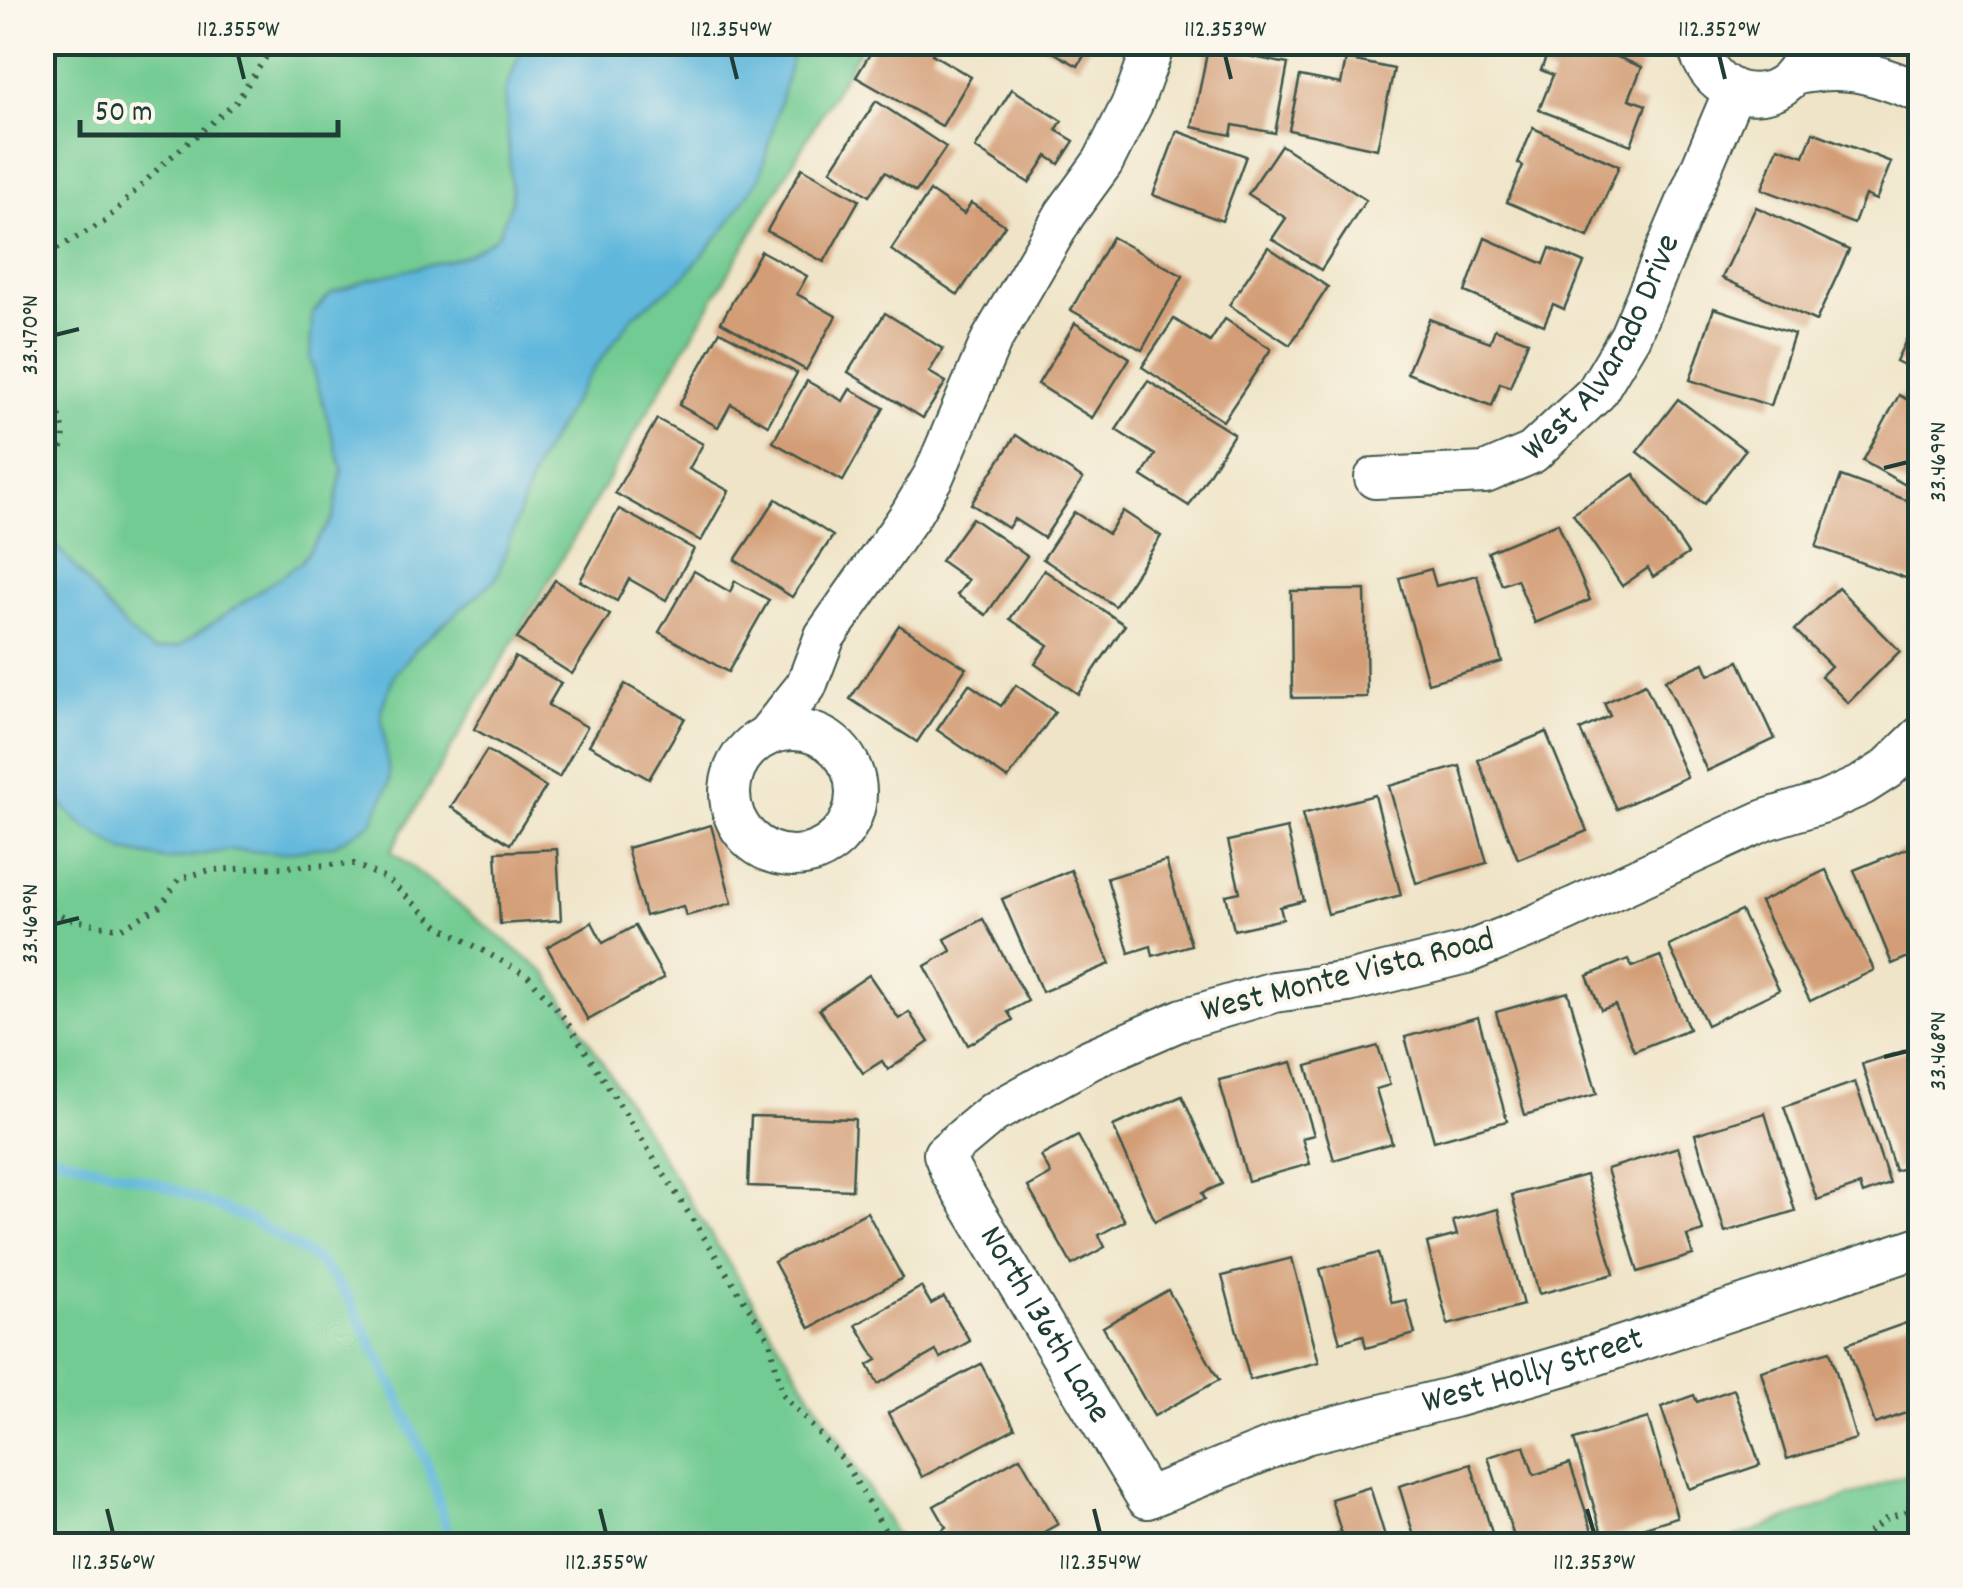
<svg xmlns="http://www.w3.org/2000/svg" width="1963" height="1588" font-family="Dekko,sans-serif">
<style>
.green{fill:#72cb92;stroke:#488463;stroke-width:2.5}
.water{fill:#5fb7dc;stroke:#3f7a88;stroke-width:2.5}
.lines{fill:none;stroke-linecap:round;stroke-linejoin:round}
.stream{stroke:#5fb7dc;stroke-width:10}
.building{fill:#d39e77}
.street-casing{stroke:#3e564a;stroke-width:44}
.path{stroke:#3e564a;stroke-width:6;stroke-dasharray:2.5 8;stroke-linecap:butt}
.street{stroke:#fff;stroke-width:40}
.ticks{fill:none;stroke:#1f3d34;stroke-width:4}
.labels{text-anchor:middle;dominant-baseline:central;stroke-width:8;stroke-linejoin:round;paint-order:stroke}
.street-label{font-size:35px;fill:#1f3d34;stroke:#fbf7ec}
.neatline{fill:none;stroke:#1f3d34;stroke-width:4}
.ticks-label{font-size:25px;text-anchor:middle;fill:#1f3d34}
</style>
<rect width="100%" height="100%" fill="#fbf7ec"/>
<filter id="ink" filterUnits="userSpaceOnUse"><feTurbulence type="fractalNoise" baseFrequency=".01" numOctaves="2"/><feDisplacementMap in="SourceGraphic" scale="20" xChannelSelector="R" yChannelSelector="G"/><feConvolveMatrix kernelMatrix="1 2 1 2 8 2 1 2 1" color-interpolation-filters="sRGB"/></filter>
<filter id="wash" filterUnits="userSpaceOnUse"><feTurbulence type="fractalNoise" baseFrequency=".0048" numOctaves="4" result="noise"/><feDisplacementMap in="SourceGraphic" scale="40" xChannelSelector="R" yChannelSelector="G"/><feGaussianBlur stdDeviation="2.25" result="paint"/><feColorMatrix in="noise" values="0 0 0 0 0 0 0 0 0 0 0 0 0 0 0 0 0 1.4 0 .05"/><feComposite in="paint" operator="in"/></filter>
<g filter="url(#wash)">
<rect width="100%" height="100%" fill="#efe4c7"/>
<g class="green">
<polygon points="42,43 863,43 391,851 547,974 837,1436 902,1545 43,1545"/>
<polygon points="1920,1470 1920,1545 1716,1545"/>
</g>
<path class="water" d="M524 43H796L760 177 727 226 683 278 634 315 583 384 537 463 496 579 419 645 394 675 381 710 390 782 372 823 334 845 281 853 230 850 169 860 124 851 82 825 43 786V534C84 569 108 621 154 651L179 646 300 563 333 518 342 469 310 358 312 314 331 293 367 280 465 256 497 237 512 201 505 91Z"/>
<g class="lines">
<polyline class="stream" points="42,1152 159,1184 251,1220 318,1261 347,1295 396,1392 430,1471 451,1546"/>
</g>
<g id="blocks">
<g class="building">
<polygon points="877,42 939,42 932,54 971,77 942,126 856,77"/>
<polygon points="1035,42 1092,42 1078,66"/>
<polygon points="1350,42 1410,42 1409,52 1350,45"/>
<polygon points="1552,42 1581,42 1642,67 1629,99 1646,105 1631,145 1539,110 1553,75 1541,70"/>
<polygon points="1208,48 1288,64 1275,133 1233,125 1231,135 1192,127"/>
<polygon points="1346,59 1394,69 1377,149 1289,130 1300,76 1341,84"/>
<polygon points="1012,89 1062,121 1056,130 1074,141 1059,164 1047,156 1029,183 975,148"/>
<polygon points="876,101 946,147 916,192 885,172 869,196 831,170"/>
<polygon points="1533,128 1619,166 1588,237 1507,202 1523,166 1518,163"/>
<polygon points="1177,131 1246,156 1222,221 1153,195"/>
<polygon points="1813,132 1891,162 1876,200 1865,195 1854,224 1762,189 1778,147 1804,156"/>
<polygon points="1281,145 1366,200 1321,270 1272,239 1286,218 1248,194"/>
<polygon points="802,168 859,200 824,262 767,231"/>
<polygon points="930,191 964,214 971,203 1005,225 958,295 891,250"/>
<polygon points="1756,207 1849,250 1816,321 1722,278"/>
<polygon points="1112,237 1183,276 1142,350 1071,310"/>
<polygon points="1485,238 1544,264 1550,248 1584,263 1564,309 1553,304 1544,325 1465,292"/>
<polygon points="1268,247 1328,287 1290,345 1229,305"/>
<polygon points="761,251 807,276 797,294 836,316 806,370 721,322"/>
<polygon points="1714,308 1794,334 1771,406 1690,380"/>
<polygon points="1920,311 1920,373 1896,361"/>
<polygon points="885,313 943,349 929,372 946,382 923,418 848,372"/>
<polygon points="1174,319 1210,342 1225,319 1271,349 1223,421 1142,367"/>
<polygon points="1429,319 1490,342 1495,329 1528,341 1510,387 1500,383 1492,406 1407,373"/>
<polygon points="1075,323 1130,358 1092,418 1038,384"/>
<polygon points="720,331 797,373 768,425 731,404 718,427 679,405"/>
<polygon points="807,381 843,401 850,389 884,408 843,481 773,442"/>
<polygon points="1148,381 1234,434 1189,506 1142,476 1155,455 1116,430"/>
<polygon points="1899,395 1920,407 1920,493 1863,461"/>
<polygon points="1678,399 1745,450 1704,504 1637,452"/>
<polygon points="657,419 703,444 689,469 729,491 701,541 615,493"/>
<polygon points="1016,435 1083,479 1044,538 1014,519 1008,528 971,504"/>
<polygon points="1634,474 1688,554 1653,577 1648,568 1622,586 1573,514"/>
<polygon points="1841,476 1920,505 1920,573 1917,582 1816,547"/>
<polygon points="776,499 833,536 792,597 735,560"/>
<polygon points="619,509 694,549 666,600 629,579 617,601 580,581"/>
<polygon points="1123,511 1161,536 1115,606 1043,559 1074,512 1108,534"/>
<polygon points="972,518 1027,556 986,615 957,595 968,580 941,561"/>
<polygon points="1558,523 1590,600 1535,623 1517,579 1502,585 1488,552"/>
<polygon points="1431,569 1436,586 1477,575 1502,662 1428,683 1399,578"/>
<polygon points="1044,570 1125,625 1078,694 1035,664 1048,645 1010,619"/>
<polygon points="694,571 730,592 735,581 769,600 728,672 659,632"/>
<polygon points="555,580 610,615 572,674 517,639"/>
<polygon points="1838,588 1900,651 1848,703 1821,676 1831,666 1795,630"/>
<polygon points="1365,590 1367,697 1292,698 1291,591"/>
<polygon points="899,625 966,668 917,742 850,699"/>
<polygon points="515,657 561,683 548,705 587,727 559,777 474,729"/>
<polygon points="1739,661 1775,739 1707,771 1665,680 1704,663 1709,675"/>
<polygon points="625,684 685,718 649,779 589,745"/>
<polygon points="969,684 1001,706 1016,685 1055,712 1008,779 937,730"/>
<polygon points="1645,684 1687,777 1617,809 1580,730 1610,716 1604,703"/>
<polygon points="1546,732 1587,831 1518,859 1478,760"/>
<polygon points="487,750 546,787 510,844 451,807"/>
<polygon points="1460,766 1487,863 1416,883 1389,786"/>
<polygon points="1375,795 1401,895 1328,914 1302,814"/>
<polygon points="711,825 732,903 686,916 683,906 645,916 627,848"/>
<polygon points="1287,828 1304,901 1280,907 1283,919 1234,930 1226,895 1240,892 1228,841"/>
<polygon points="1920,843 1920,952 1892,964 1854,870"/>
<polygon points="557,849 561,920 500,924 496,852"/>
<polygon points="1166,861 1191,945 1153,956 1151,946 1129,953 1107,878"/>
<polygon points="1071,870 1110,964 1042,992 1002,899"/>
<polygon points="1826,870 1874,970 1810,1001 1760,902"/>
<polygon points="1741,911 1779,990 1707,1025 1669,946"/>
<polygon points="983,919 1028,1001 1008,1012 1013,1020 968,1045 925,966 951,951 945,939"/>
<polygon points="592,922 603,943 635,926 664,978 588,1020 547,947"/>
<polygon points="1660,956 1689,1029 1634,1051 1615,1005 1601,1010 1587,976 1628,959 1632,967"/>
<polygon points="869,975 899,1019 909,1012 929,1042 888,1070 882,1061 863,1073 819,1009"/>
<polygon points="1568,992 1597,1094 1525,1115 1496,1012"/>
<polygon points="1478,1017 1507,1121 1434,1141 1405,1037"/>
<polygon points="1378,1046 1390,1085 1376,1089 1392,1143 1334,1160 1307,1066"/>
<polygon points="1920,1046 1920,1163 1895,1171 1862,1064"/>
<polygon points="1292,1062 1314,1135 1302,1138 1310,1164 1248,1181 1219,1080"/>
<polygon points="1855,1082 1890,1184 1863,1194 1860,1185 1817,1200 1784,1107"/>
<polygon points="1182,1096 1222,1184 1202,1193 1205,1199 1155,1221 1113,1126"/>
<polygon points="1765,1113 1795,1211 1725,1232 1695,1134"/>
<polygon points="751,1116 855,1119 852,1190 748,1186"/>
<polygon points="1078,1136 1125,1221 1099,1235 1105,1247 1072,1265 1028,1187 1051,1174 1041,1156"/>
<polygon points="1678,1147 1703,1231 1687,1236 1693,1255 1638,1272 1607,1169"/>
<polygon points="1586,1175 1614,1274 1539,1294 1512,1195"/>
<polygon points="1498,1209 1523,1305 1448,1325 1427,1243 1457,1235 1453,1221"/>
<polygon points="867,1212 903,1278 810,1328 774,1262"/>
<polygon points="1378,1253 1392,1303 1406,1300 1415,1334 1366,1348 1363,1335 1340,1342 1320,1269"/>
<polygon points="1292,1258 1319,1362 1250,1380 1222,1276"/>
<polygon points="921,1287 931,1304 944,1297 970,1341 940,1358 936,1351 878,1384 868,1365 877,1360 856,1325"/>
<polygon points="1168,1290 1219,1380 1154,1416 1103,1327"/>
<polygon points="1917,1319 1920,1328 1920,1408 1875,1424 1847,1344"/>
<polygon points="1830,1351 1856,1439 1787,1459 1761,1371"/>
<polygon points="981,1364 1015,1428 922,1477 888,1413"/>
<polygon points="1734,1389 1760,1465 1689,1489 1661,1407 1694,1395 1697,1402"/>
<polygon points="1648,1418 1677,1517 1604,1540 1574,1440"/>
<polygon points="1524,1446 1534,1475 1570,1463 1597,1546 1517,1546 1488,1457"/>
<polygon points="1020,1457 1058,1524 1019,1546 950,1546 942,1530 946,1527 934,1506"/>
<polygon points="1471,1464 1496,1546 1417,1546 1399,1486"/>
<polygon points="1370,1487 1388,1546 1311,1546 1310,1542 1341,1532 1331,1499"/>
</g>
</g>
</g>
<g filter="url(#ink)">
<use href="#blocks" fill-opacity="0" stroke="#3e564a" stroke-width="2.5"/>
<g class="lines">
<g class="street-casing">
<g id="street">
<path d="M1697 42C1712 112 1799 110 1806 42"/>
<path d="M1793 75C1846 63 1871 73 1920 92"/>
<path id="s1" d="M1375 478 1485 473 1532 453 1596 393 1630 336 1734 91"/>
<circle cx="793" cy="793" r="63"/>
<polyline points="766,736 806,686 825,636 911,514 934,475 991,341 1065,214 1103,162 1133,102 1155,42"/>
<path id="s2" d="M1920 737 1887 769 1862 785 1824 802 1765 820 1538 924 1466 953 1348 982 1274 992 1183 1019 1091 1059 993 1113 944 1154 951 1172 1147 1498 1305 1434 1454 1397 1568 1364 1920 1247"/>
</g>
</g>
<g class="path">
<polyline points="79,42 88,49"/>
<polyline points="42,262 50,252 104,222 165,162 236,102 276,42"/>
<path d="M42 377C60 418 80 441 42 477"/>
<polyline points="42,906 69,919 120,929 161,906 179,879 210,870 354,864 388,880 439,926 528,976 565,1019 770,1341 782,1394 844,1461 894,1546"/>
<polyline points="1852,1546 1887,1518 1920,1508"/>
</g>
<use href="#street" class="street"/>
</g>
</g>
<path class="ticks" d="M238 55 244 79M731 55 737 79M1225 55 1231 79M1719 55 1725 79M55 335 79 329M1884 468 1908 462M55 924 79 918M1884 1057 1908 1051M107 1509 113 1533M600 1509 606 1533M1094 1509 1100 1533M1587 1509 1594 1533"/>
<g class="labels">
<g class="street-label">
<text stroke="none"><textPath href="#s1" startOffset="290">West Alvarado Drive</textPath></text>
<text transform="translate(1348 977) rotate(-14)">West Monte Vista Road</text>
<text stroke="none"><textPath href="#s2" startOffset="1272">North 136th Lane</textPath></text>
<text stroke="none"><textPath href="#s2" startOffset="1880">West Holly Street</textPath></text>
</g>
</g>
<rect width="1963" height="1588" fill="none" stroke="#fbf7ec" stroke-width="110"/>
<path d="M80 120v15h258v-15" fill="none" stroke="#1f3d34" stroke-width="5"/>
<text x="95" y="120" font-size="30" fill="#1f3d34" stroke="#fbf7ec" stroke-width="8" paint-order="stroke">50 m</text>
<rect x="55" y="55" width="1853" height="1478" class="neatline"/>
<g class="ticks-label">
<text x="238" y="36">112.355°W</text>
<text x="731" y="36">112.354°W</text>
<text x="1225" y="36">112.353°W</text>
<text x="1719" y="36">112.352°W</text>
<text transform="translate(28 335) rotate(-90)" y="9">33.470°N</text>
<text transform="translate(1936 462) rotate(-90)" y="9">33.469°N</text>
<text transform="translate(28 924) rotate(-90)" y="9">33.469°N</text>
<text transform="translate(1936 1051) rotate(-90)" y="9">33.468°N</text>
<text x="113" y="1569">112.356°W</text>
<text x="606" y="1569">112.355°W</text>
<text x="1100" y="1569">112.354°W</text>
<text x="1594" y="1569">112.353°W</text>
</g>
</svg>
